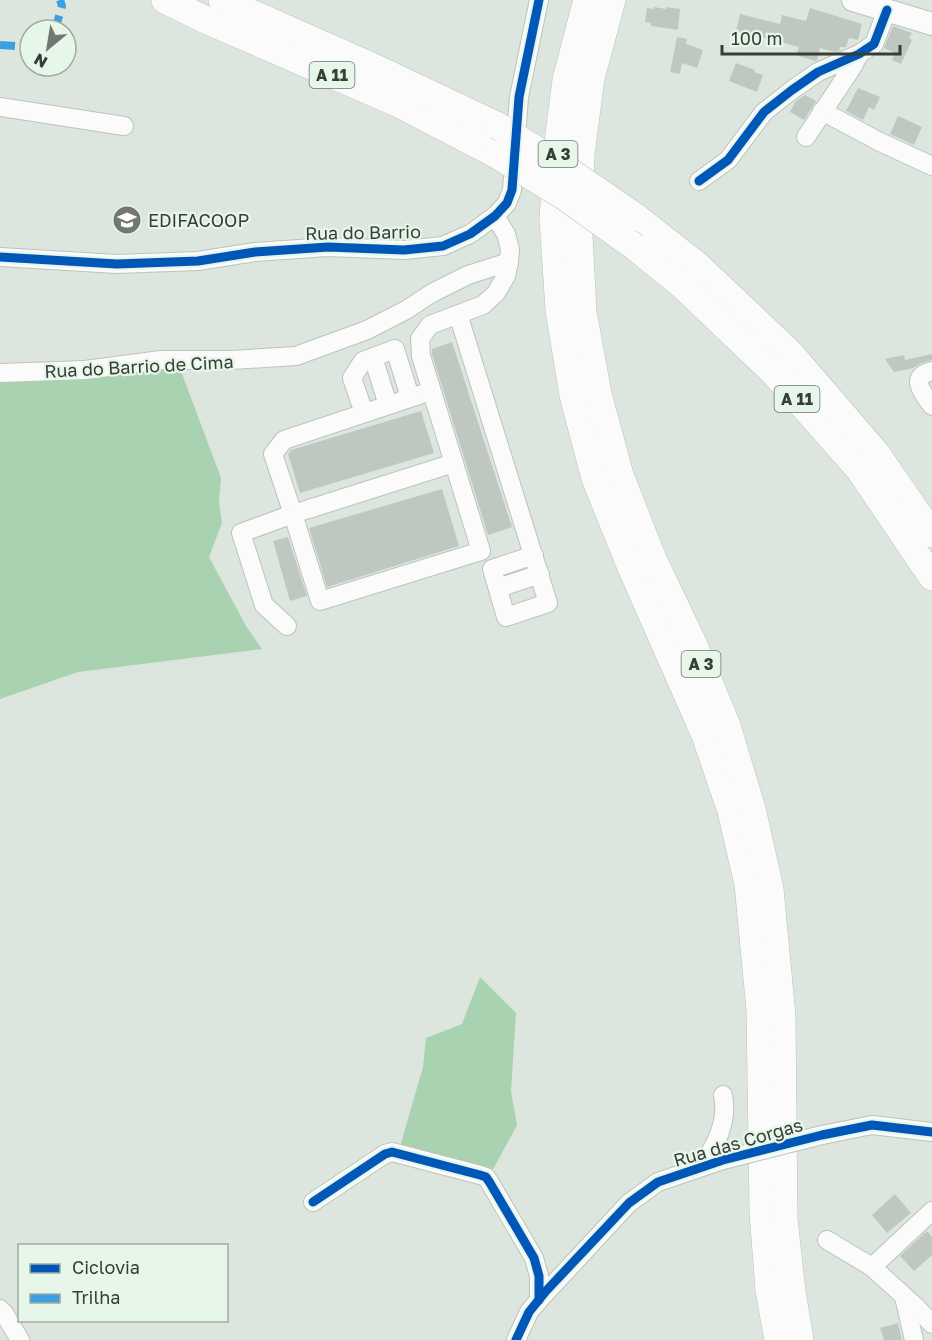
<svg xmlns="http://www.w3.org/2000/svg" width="932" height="1340" font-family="'Golos Text',sans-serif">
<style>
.forest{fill:#a8d2b0}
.building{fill:#bfc7c1}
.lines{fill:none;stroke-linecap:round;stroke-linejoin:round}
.minor-casing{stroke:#bcc3bd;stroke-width:20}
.major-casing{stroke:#bcc3bd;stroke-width:24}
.highway-casing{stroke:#bcc3bd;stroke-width:28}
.minor{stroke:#fafbfa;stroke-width:18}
.major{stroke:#fafbfa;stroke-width:22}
.highway{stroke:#fafbfa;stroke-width:27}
.minor-bridge-casing{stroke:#bcc3bd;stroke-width:20;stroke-linecap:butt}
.highway-bridge-casing{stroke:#bcc3bd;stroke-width:28;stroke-linecap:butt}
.minor-bridge{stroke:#fafbfa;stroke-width:18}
.highway-bridge{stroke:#fafbfa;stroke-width:27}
.quiet{stroke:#3e9ee2;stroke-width:8;stroke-dasharray:15 8;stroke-linecap:butt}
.cycleway-casing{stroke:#e6f6e8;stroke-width:13}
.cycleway{stroke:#0057b8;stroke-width:9}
.labels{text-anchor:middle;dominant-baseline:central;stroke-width:4.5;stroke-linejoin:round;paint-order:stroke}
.shield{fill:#e6f6e8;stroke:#6c746d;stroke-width:1.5}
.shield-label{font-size:16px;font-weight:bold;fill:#373d38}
.poi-label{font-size:18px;fill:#373d38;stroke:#e6f6e8;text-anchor:start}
.street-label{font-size:18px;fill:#373d38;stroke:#e6f6e8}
</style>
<rect width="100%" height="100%" fill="#dce6de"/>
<g class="forest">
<polygon points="178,363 221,478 219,502 222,523 209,557 246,626 262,649 78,672 0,699 0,380"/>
<polygon points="480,977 516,1013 511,1091 517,1125 490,1175 399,1150 423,1067 426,1038 462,1024"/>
</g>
<g class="building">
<polygon points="654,7 666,9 666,7 680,9 678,30 651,26 651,23 645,22 647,8 654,9"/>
<polygon points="810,8 862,24 858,40 849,38 846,47 840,47 839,51 835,52 820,48 817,60 815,61 796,55 799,47 736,31 740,14 780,24 782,15 806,21"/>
<polygon points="893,26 912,33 909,38 912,40 901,64 892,60 895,53 884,48"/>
<polygon points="677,37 687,39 686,44 703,50 697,68 682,63 680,74 670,72"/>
<polygon points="736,63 755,70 754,72 763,75 757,92 729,81"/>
<polygon points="858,88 880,97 874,110 869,107 863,120 846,111"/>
<polygon points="805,95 816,101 804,120 790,112 796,101"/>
<polygon points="898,116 922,127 914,145 890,134"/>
<polygon points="452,342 512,527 488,535 432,354 432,349"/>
<polygon points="932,354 932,360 921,363 913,368 894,372 885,359 904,355 905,360"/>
<polygon points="421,411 434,453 300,493 288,454 291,450"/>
<polygon points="442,489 459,546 327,587 309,528"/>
<polygon points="288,537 307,596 290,601 273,541"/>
<polygon points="895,1194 911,1213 887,1233 872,1215"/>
<polygon points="927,1231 932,1237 932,1255 914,1271 900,1256"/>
<polygon points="898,1323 902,1340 884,1340 880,1328"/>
</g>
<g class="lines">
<g class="minor-casing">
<g id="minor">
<polyline points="0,107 124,126"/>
<polyline points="822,111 878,141 932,166"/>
<polyline points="806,137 853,66 859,54"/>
<polyline points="699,181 728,160 764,112 792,90 818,72 859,54 874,44 887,10"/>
<polyline points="0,257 117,264 198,261 255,252 328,247 404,250 443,246 470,234 495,216 507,203 512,190 519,97 539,0"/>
<polyline points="458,314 548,603 506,617 492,569 534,555"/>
<polyline points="373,357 388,405"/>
<path d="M932 371C908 377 923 393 932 406"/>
<polyline points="0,373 85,370 161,360 232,360 296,356 367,330 406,310 432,293 468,275 509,262"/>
<polyline points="431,391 284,440 273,454 293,514 454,463"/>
<polyline points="364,413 352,378 363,361 395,349 410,397"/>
<polyline points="498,588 540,574"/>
<polyline points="287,626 264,605 241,533 293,514 320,601 481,551 421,356 420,339 430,325 483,305 496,293 506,276 509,262 510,249 506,234 495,216"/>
<polyline points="822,1135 872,1125 932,1132"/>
<path d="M701 1167C715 1146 729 1122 723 1095"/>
<polyline points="313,1202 385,1154 392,1152 480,1175 486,1177 490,1183 534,1258 539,1276 539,1300"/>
<polyline points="827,1240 872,1267 916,1307 932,1324"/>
<polyline points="872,1267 932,1211"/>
<polyline points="904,1297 914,1340"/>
<polyline points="0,1309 4,1313 20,1340"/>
<polyline points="516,1340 529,1312 539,1300 629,1203 658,1182 723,1160"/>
</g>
</g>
<g class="major-casing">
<polyline id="major" points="853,0 932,24"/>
</g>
<g class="highway-casing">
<g id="highway">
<polyline points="165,0 208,21 397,103 497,155"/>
<polyline points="222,0 369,65 498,126"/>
<polyline points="587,0 566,80 558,142 553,219 559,310 573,395 595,478 630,565 705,735 731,811 748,884 760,1010 763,1212 769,1290 778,1340"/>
<polyline points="612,0 591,78 581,154 579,235 583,312 598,394 620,475 652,557 692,641 727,726 752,809 770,889 782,1016 784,1219 792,1292 800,1340"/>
<polyline points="636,217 697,265 790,353 876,453 932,534"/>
<polyline points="635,247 683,286 774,373 859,469 932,577"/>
</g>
</g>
<use href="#minor" class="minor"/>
<use href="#major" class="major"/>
<use href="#highway" class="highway"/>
<g class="minor-bridge-casing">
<polyline id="minor-bridge" points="723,1160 822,1135"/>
</g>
<g class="highway-bridge-casing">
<g id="highway-bridge">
<polyline points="498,126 562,166 636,217"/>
<polyline points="497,155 565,197 635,247"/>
</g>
</g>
<use href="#minor-bridge" class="minor-bridge"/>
<use href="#highway-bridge" class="highway-bridge"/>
<g class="quiet">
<polyline points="55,30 62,6 60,0"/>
<polyline points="0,45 30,47"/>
</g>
<g class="cycleway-casing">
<g id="cycleway">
<polyline points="699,181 728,160 764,112 792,90 818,72 859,54 874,44 887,10"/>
<polyline points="0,257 117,264 198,261 255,252 328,247 404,250 443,246 470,234 495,216 507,203 512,190 519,97 539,0"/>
<polyline points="313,1202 385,1154 392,1152 480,1175 486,1177 490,1183 534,1258 539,1276 539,1300"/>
<polyline points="516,1340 529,1312 546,1291 629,1203 658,1182 723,1160 822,1135 872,1125 932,1132"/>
</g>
</g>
<use href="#cycleway" class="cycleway"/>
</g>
<defs>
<g id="school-disc" transform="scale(1.5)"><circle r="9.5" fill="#717872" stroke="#e6f6e8"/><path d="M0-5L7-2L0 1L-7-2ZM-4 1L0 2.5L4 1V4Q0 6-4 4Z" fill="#fff"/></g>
</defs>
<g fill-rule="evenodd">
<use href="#school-disc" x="127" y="220"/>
</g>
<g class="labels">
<g class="shield">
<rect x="309.5" y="62" width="45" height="26" rx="4.5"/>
<rect x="538.5" y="141" width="39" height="26" rx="4.5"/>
<rect x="774.5" y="386" width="45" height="26" rx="4.5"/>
<rect x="681.5" y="651" width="39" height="26" rx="4.5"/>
</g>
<g class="shield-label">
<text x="332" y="75">A 11</text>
<text x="558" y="154">A 3</text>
<text x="797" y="399">A 11</text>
<text x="701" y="664">A 3</text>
</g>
<g class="poi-label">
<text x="148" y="220">EDIFACOOP</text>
</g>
<g class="street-label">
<text transform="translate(363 232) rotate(-1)">Rua do Barrio</text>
<text transform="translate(139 366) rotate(-3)">Rua do Barrio de Cima</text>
<text transform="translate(738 1142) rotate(-16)">Rua das Corgas</text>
</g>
</g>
<rect x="18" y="1244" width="210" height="78" fill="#e6f6e8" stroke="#a0aca2" stroke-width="1.5"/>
<rect x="30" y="1264" width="30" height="9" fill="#0057b8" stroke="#a0aca2" stroke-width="1.5"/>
<text x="72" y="1274" font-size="18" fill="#373d38">Ciclovia</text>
<rect x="30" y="1294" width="30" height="9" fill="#3e9ee2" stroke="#a0aca2" stroke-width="1.5"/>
<text x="72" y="1304" font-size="18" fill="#373d38">Trilha</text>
<g transform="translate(48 48) rotate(210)"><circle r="28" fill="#e6f6e8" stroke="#a0aca2" stroke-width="1.5"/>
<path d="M0-4.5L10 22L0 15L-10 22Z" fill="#717872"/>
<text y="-9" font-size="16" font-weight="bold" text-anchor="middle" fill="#373d38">N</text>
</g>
<path d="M722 45v9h178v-9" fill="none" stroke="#373d38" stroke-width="3"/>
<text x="731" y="45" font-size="18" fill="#373d38" stroke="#e6f6e8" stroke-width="4.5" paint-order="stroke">100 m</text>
</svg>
